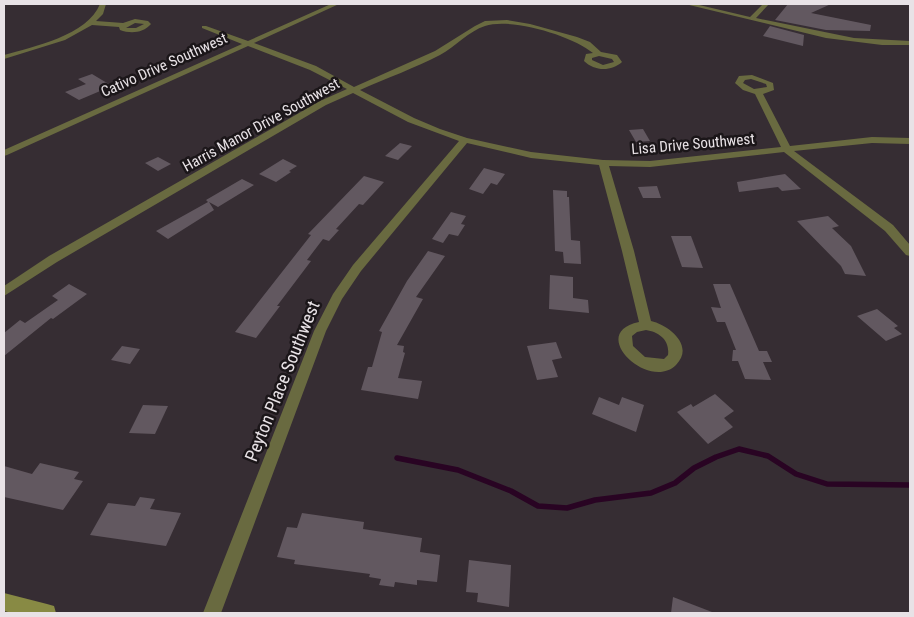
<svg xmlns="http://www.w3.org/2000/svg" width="914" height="617" font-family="'Roboto Condensed',sans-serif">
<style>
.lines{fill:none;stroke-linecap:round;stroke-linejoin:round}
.stream{stroke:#290423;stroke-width:5.5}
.building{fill:#625860}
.street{fill:#696a40;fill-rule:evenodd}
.secondary{fill:#888a44;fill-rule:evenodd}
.labels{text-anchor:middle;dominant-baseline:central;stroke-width:5;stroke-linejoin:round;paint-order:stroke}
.far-street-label{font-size:15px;fill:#e8e2e6;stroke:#1b1619}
.street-label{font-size:18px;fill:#e8e2e6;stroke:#1b1619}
</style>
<rect width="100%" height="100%" fill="#362d33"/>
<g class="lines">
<polyline class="stream" points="397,458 458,470 511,491 538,506 567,508 595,500 651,493 675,483 694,468 716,457 739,449 768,456 796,474 827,484 910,485"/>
</g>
<g class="building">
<polygon points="788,4 831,4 811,13 871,25 870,31 826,30 775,20"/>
<polygon points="770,26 804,35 803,46 763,36"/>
<polygon points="92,74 112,86 79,100 65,92 86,84 78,79"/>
<polygon points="643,129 650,141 636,142 629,130"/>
<polygon points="400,143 412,146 398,160 385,156"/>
<polygon points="158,157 171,164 158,171 145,163"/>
<polygon points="283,159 297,166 289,171 291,172 276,182 259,174"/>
<polygon points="484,168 505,174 497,185 491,183 483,194 469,189"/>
<polygon points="785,174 801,189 782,191 778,187 739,192 737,182"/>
<polygon points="364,176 384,182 363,205 359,204 336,229 339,230 329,241 323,239 307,260 311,261 277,306 280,306 256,338 235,332 311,235 308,234"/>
<polygon points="242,179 254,185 218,207 209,202 214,210 168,239 156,231 208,202 206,200"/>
<polygon points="657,186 661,198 643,198 638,187"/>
<polygon points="553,190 567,191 567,197 569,197 571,240 580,241 581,264 564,263 563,252 555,251"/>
<polygon points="451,212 466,216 461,224 465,225 458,236 449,234 443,243 432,239"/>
<polygon points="828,216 839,226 832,228 851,246 866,276 845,274 841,266 797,221"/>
<polygon points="671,236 691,236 703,268 682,267"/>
<polygon points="428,251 445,256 416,297 423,299 397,345 404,346 403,352 405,353 398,378 422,381 418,399 361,390 368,367 372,367 382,332 379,331 407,281"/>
<polygon points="550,275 573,277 573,298 588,300 589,313 549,309"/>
<polygon points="69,284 87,294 53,319 51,318 4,356 4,333 20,320 25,323 58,300 52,296"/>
<polygon points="713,284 730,284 759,351 767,351 772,362 763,362 771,380 745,379 738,361 732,361 733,350 736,350 725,322 717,322 711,307 721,308"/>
<polygon points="877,309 898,326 894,328 902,334 886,341 857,316"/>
<polygon points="556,342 562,358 552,360 558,377 537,380 527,346"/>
<polygon points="122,346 140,349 130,364 111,360"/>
<polygon points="715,394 734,411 724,418 733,427 708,444 677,412 691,404 693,407"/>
<polygon points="599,397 619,405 622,397 644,405 636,432 592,414"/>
<polygon points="143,405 168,406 155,434 129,433"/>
<polygon points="40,463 79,472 74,479 83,481 63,510 4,497 4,466 32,474"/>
<polygon points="140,497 155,499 150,509 181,513 166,546 90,535 108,503 135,506"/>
<polygon points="302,513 364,522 363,529 422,538 420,552 440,555 437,582 417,580 417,585 395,582 394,587 379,585 381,579 369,577 370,574 294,564 295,560 277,557 287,527 297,528"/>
<polygon points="469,560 511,565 509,607 477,602 478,593 466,592"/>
<polygon points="673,597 712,612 712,613 671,613"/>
</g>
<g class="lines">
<g class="street">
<path d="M100 4H106L103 14 96 21 123 23 135 19 148 21 151 24C143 33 131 34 120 30L119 27 92 25 65 40 4 59V55C33 47 88 35 100 4ZM135 23 144 24 136 28H126Z"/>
<path d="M331 4H339L254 43 316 66 354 87 435 51 475 26 485 21 507 20 530 24 577 37 590 42 601 52 617 55 622 62C611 72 594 71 584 61L586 54 593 53C573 36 511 17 485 26 469 31 456 46 440 55 415 68 387 78 360 90L414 118 440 129 467 138 531 152 603 160 650 161 781 147 755 94 743 90 735 83 739 76 752 75 773 83 774 90 763 94 790 146 872 137 910 138V144L872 143 794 151 893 225 910 245V256L906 255 885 231 784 152 650 167 609 166 634 251 651 321C669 325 695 346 676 365 649 392 586 333 639 322L622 251 599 165 531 158 467 143 361 271 342 299 326 331 221 613H203L314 331 333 294 353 265 459 141 408 122 353 93 326 105 57 262 4 296V286L49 256 320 101 347 89 310 70 248 46 7 155 4 156V150L242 44 202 28V26H206L248 41ZM599 56 612 59 614 62 603 65 592 60V58ZM751 79 766 84 767 87 754 89 743 83 745 80ZM646 330C659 332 670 340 668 355L664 359 645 357 633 346 632 336 637 332Z"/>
<polygon points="685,4 695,4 750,17 763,4 769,4 756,18 854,38 910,41 910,45 882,45 826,38"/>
</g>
<polygon class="secondary" points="4,593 47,604 54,606 56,613 12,613 4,611"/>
</g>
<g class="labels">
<g class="far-street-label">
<text transform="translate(164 65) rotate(-24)">Cativo Drive Southwest</text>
<text transform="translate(261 125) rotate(-29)">Harris Manor Drive Southwest</text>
<text transform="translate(693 144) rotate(-5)">Lisa Drive Southwest</text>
</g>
<g class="street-label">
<text transform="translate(282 381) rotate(-68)">Peyton Place Southwest</text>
</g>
</g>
<rect width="914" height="617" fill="none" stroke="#e8e2e6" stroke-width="10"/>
</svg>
